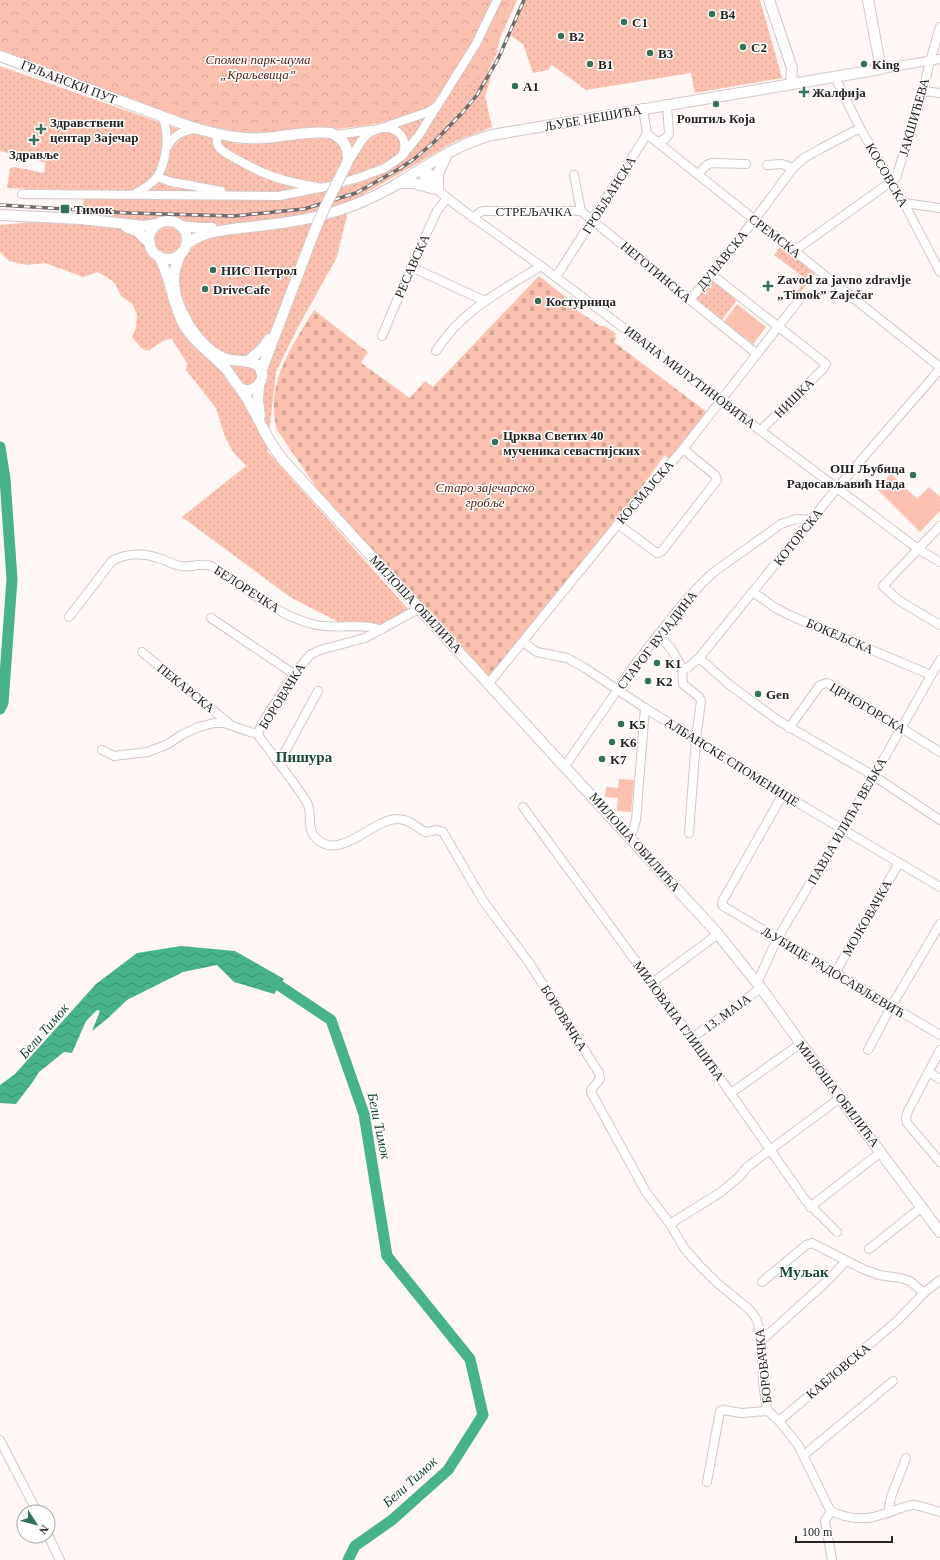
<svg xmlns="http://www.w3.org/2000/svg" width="940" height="1560" font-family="'Times New Roman',serif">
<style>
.green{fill:url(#green-dots)}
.forest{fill:url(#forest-crowns)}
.cemetery{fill:url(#cemetery-stones)}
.pitch{fill:#fbc0af}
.water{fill:url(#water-waves)}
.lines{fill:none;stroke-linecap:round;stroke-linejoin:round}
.river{stroke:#48b38b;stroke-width:11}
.minor-casing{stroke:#d1c6c3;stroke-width:10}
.major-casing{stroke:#d1c6c3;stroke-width:12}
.minor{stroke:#fff;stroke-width:8}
.major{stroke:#fff;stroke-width:10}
.rail-casing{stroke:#716c6b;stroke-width:3.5}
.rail{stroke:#fff;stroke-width:2;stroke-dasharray:6;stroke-linecap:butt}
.major-bridge-casing{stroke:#d1c6c3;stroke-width:12;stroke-linecap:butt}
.major-bridge{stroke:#fff;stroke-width:10}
.poi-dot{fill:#367059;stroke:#fff;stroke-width:1.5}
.labels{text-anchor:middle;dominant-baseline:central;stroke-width:3;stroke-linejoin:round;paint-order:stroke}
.poi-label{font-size:13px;font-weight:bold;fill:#262221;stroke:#fff;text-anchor:start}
.park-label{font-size:13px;font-style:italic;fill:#551d0c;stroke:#fff}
.street-label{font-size:13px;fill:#262221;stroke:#fff}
.water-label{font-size:14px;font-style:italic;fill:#154231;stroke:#fff}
.quarter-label{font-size:15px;font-weight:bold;fill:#184735;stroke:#fff}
</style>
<defs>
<pattern id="green-dots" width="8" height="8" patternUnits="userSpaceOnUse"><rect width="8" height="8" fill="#fbc0af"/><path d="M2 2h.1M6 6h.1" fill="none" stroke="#d7a596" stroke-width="1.8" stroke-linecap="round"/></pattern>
<pattern id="forest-crowns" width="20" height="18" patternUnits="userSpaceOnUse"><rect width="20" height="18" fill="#fbc0af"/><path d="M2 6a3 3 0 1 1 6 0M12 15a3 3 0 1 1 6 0" fill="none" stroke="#d7a596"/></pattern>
<pattern id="cemetery-stones" width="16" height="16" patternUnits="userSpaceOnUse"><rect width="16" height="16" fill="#fbc0af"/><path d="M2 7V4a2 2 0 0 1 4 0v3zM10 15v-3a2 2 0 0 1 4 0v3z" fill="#d7a596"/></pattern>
<pattern id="water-waves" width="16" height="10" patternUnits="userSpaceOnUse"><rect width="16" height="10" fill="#48b38b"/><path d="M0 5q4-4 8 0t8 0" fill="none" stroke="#3c9171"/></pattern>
</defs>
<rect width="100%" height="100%" fill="#fef7f5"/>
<g class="green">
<polygon points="0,0 501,31 497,53 488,71 491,77 485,96 492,127 454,142 350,202 337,257 297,329 276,372 267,451 409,610 382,626 340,623 290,597 182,517 246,466 233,452 225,437 216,408 186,370 187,363 171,338 161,342 148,351 141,348 132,337 136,328 137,314 132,304 121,296 114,282 98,272 83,277 45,263 27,265 9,261 0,252 0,225 34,222 78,225 83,204 84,191 7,188 10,168 15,167 44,173 46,163 0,151 0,66 190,133 238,144 400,125 432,106 414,114 376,124 337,129 252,134 201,125 0,51"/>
<polygon points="525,0 760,0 782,78 695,93 691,73 586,90 552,65 548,70 533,73 523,44 511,36"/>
<polygon points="782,244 817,271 798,295 796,293 806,279 774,255"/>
<polygon points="709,279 737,300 721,321 693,300"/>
</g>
<polygon class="forest" points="0,0 517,0 484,74 414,112 340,127 252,131 203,124 0,49"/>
<path class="cemetery" d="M539 276 577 306 575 309 600 326H605L616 334 614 336 617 338 614 342 708 413 670 460 665 455 623 513 491 675 488 676 321 494 277 430C264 385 292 346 314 310L368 352 361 363 410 398 425 381 433 387Z"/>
<g class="pitch">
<polygon points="737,304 766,327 753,344 724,322"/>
<polygon points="891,474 917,499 929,487 940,497 940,511 920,532 877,489"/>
<polygon points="619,779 634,780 631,812 617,811 618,798 605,797 606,787 618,788"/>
</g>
<polygon class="water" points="181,946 235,951 284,979 274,994 234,982 217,965 183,972 127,1000 107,1019 92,1031 100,1011 97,1010 86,1021 72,1053 64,1052 39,1072 32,1083 16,1104 0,1103 0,1085 15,1074 96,984 137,953"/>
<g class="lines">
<g class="river">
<polyline points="0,447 5,479 12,579 3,703 0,709"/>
<polyline points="268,978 331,1020 364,1114 387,1256 470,1359 483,1415 448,1470 392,1520 355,1546 348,1560"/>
</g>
<g class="minor-casing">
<g id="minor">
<polyline points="881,69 940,59"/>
<polyline points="835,77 860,128 904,203 940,272"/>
<polyline points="923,91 940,93"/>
<path d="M384 128C399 127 408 140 403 153"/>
<path d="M217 134C217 138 216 142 218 146 222 152 232 157 238 160 266 176 286 182 317 187"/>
<polyline points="647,134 940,367"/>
<polyline points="336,135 371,130"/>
<polyline points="657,142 665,139 669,134 667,104"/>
<path d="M167 147C174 135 183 130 196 129"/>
<polyline points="348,162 362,140 370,132 428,112 436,107"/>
<polyline points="767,165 782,164 793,168"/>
<polyline points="424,168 431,174 438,186"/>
<polyline points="422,170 424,178 431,185 460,208 541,266 873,515 918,549 940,562"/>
<polyline points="698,174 707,165 711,163 746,164"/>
<polyline points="574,175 581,211"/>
<polyline points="157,177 172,182 221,191"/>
<polyline points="22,194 279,196 330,186 358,178 385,168 402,156 419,135 476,44 497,0"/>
<path d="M135 194C143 189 152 184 157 177 167 160 170 133 162 116"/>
<polyline points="904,203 940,208"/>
<polyline points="473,218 480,212 483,211 581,211 690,300 757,354"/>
<polyline points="794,251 896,178 923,91 930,61 940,27"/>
<polyline points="411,267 485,301"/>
<polyline points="711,274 826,364 823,369 761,430"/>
<polyline points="556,277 647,134 643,108"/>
<polyline points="690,300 755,219 793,168 804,158 820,149 860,128"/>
<polyline points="382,336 411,267 437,211 447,198"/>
<path d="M436 351C462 310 501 291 541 266"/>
<polyline points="618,524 654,551 657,553 662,551 717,480 715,475 683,449"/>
<polyline points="940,526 883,586 898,600 940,625"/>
<polyline points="753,592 774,607 789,615 931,675"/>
<path d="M420 608 365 638 320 650 310 655 294 674 261 725 258 734 260 738C271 752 282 767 293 782 298 790 304 796 308 805 312 815 307 829 315 837 339 864 373 818 398 819 410 819 416 828 426 832L437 830 443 832 484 902 530 964 599 1073 600 1079 591 1090V1092L646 1192 670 1224 684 1248 699 1265 716 1282 750 1310 757 1320 762 1340 763 1382 767 1410 779 1421 798 1445 830 1510C833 1513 839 1514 844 1516 871 1523 886 1512 911 1505H916L940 1512"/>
<path d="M69 617 112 561C125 553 144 553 158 558 166 560 173 565 181 566 192 568 199 562 211 566 244 586 274 614 312 624 332 630 366 622 381 630"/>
<polyline points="211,618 294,674"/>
<polyline points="658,634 672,650 682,668 687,668 699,658 837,488 940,369"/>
<polyline points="523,642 537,652 567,658 585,668 645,708 783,794 940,887"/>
<polyline points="142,652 230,724"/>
<polyline points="699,658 731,686 779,721 874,776 940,820"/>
<polyline points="682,668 683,684 699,697 701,701 696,739 689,833"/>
<polyline points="489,683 618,524 683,449 799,300"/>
<polyline points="789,728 820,685 827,683 834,686 940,752"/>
<polyline points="102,750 114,756 148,752 168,744 183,734 199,727 214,723 224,723 250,732 258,734"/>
<polyline points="279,763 318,691"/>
<polyline points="565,766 636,663 680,607 702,583 714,572 781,524 796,519 812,520"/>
<polyline points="783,794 723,900 722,904 723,906 940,1035"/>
<polyline points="523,807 692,1038 806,1201 837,1232"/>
<polyline points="629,836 633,830 636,820 645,708"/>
<polyline points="835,973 899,863"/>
<polyline points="652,983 718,934"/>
<polyline points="757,983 777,939 874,776 940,660"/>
<polyline points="692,1038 761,988"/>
<polyline points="868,1050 891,1007 940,924"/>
<polyline points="940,1050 908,1111 906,1118 907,1123 940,1162"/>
<polyline points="928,1072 940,1079"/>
<polyline points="731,1093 800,1044"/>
<polyline points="810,1207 881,1152"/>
<polyline points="670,1224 721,1192 740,1176 747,1167 840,1098"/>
<polyline points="869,1249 922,1207"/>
<polyline points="762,1282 806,1245 812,1243 863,1269 879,1275 900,1278 910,1281 924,1293"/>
<polyline points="762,1340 826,1282 846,1261"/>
<polyline points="779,1421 897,1321 924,1293 940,1280"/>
<polyline points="0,1440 37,1512"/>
<polyline points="804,1455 893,1381"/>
<polyline points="707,1482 720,1411 723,1410 741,1413 768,1411"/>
<polyline points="831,1511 825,1521 832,1560"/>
<polyline points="888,1513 891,1497 906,1458"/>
<polyline points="48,1535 60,1560"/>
</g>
</g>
<g class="major-casing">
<g id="major">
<polyline points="769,0 792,68 791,84"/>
<path d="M0 56 180 123C206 132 235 140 262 138 285 137 308 130 331 133 344 139 350 148 347 163"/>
<polyline points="400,183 413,183 435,189"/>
<polyline points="438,188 438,174 446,156"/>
<polyline points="0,215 81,219 144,226 157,224"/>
<circle cx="168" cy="240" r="19"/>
<polyline points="181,226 200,228 212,228"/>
<polyline points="126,227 137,231 150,244"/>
<path d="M186 245C202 231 221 231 240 228 266 225 293 223 319 216 344 210 369 200 392 187 424 168 456 144 492 135L881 69 868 0"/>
<path d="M159 256C171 278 172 304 185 327 196 345 214 355 227 370 234 379 241 398 256 387 262 383 264 374 260 368 254 358 235 363 224 358 198 347 175 309 174 282 173 272 177 262 181 253"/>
<polyline points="248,361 262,349 269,339"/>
<polyline points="261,372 313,235"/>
<polyline points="259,384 258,400 260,416"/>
<path d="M240 388C257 411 264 438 283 460L718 934 761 988 840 1098 940 1232"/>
</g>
</g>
<use href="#minor" class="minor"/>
<use href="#major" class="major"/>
<g class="rail-casing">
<polyline id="rail" points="0,205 129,213 234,216 304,209 356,193 399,169 414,159 433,143 462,113 477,95 498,59 524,0"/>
</g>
<use href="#rail" class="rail"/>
<g class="major-bridge-casing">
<polyline id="major-bridge" points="313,235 324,209 347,163"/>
</g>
<use href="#major-bridge" class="major-bridge"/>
</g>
<g class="poi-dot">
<circle cx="712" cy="14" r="4"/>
<circle cx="624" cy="22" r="4"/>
<circle cx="561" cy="36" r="4"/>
<circle cx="743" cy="47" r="4"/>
<circle cx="650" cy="53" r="4"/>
<circle cx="590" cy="64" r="4"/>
<circle cx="864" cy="64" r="4"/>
<circle cx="515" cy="86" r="4"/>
<path d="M802 86h4v4h4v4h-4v4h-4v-4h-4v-4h4z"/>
<circle cx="716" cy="104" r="4"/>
<path d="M39 123h4v4h4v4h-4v4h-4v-4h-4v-4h4z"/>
<path d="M32 134h4v4h4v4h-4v4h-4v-4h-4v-4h4z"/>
<rect x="60" y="204" width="10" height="10" rx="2"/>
<circle cx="213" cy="270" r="4"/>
<path d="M766 280h4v4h4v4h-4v4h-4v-4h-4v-4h4z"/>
<circle cx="205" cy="289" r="4"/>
<circle cx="538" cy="301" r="4"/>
<circle cx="495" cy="442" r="4"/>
<circle cx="913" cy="475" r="4"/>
<circle cx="657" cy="663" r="4"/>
<circle cx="648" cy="681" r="4"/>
<circle cx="758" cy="694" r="4"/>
<circle cx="621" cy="724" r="4"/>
<circle cx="612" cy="742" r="4"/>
<circle cx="602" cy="759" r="4"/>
</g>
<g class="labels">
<g class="poi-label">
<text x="720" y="14">B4</text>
<text x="632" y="22">C1</text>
<text x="569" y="36">B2</text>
<text x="751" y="47">C2</text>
<text x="658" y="53">B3</text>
<text x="598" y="64">B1</text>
<text x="872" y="64">King</text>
<text x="523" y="86">A1</text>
<text x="812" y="92">Жалфија</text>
<text x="716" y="118" text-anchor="middle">Роштиљ Која</text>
<text x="50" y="122">Здравствени<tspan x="50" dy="15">центар Зајечар</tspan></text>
<text x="34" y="154" text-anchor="middle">Здравље</text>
<text x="74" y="209">Тимок</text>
<text x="221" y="270">НИС Петрол</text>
<text x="777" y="279">Zavod za javno zdravlje<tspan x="777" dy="15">„Timok” Zaječar</tspan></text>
<text x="213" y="289">DriveCafe</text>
<text x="546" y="301">Костурница</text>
<text x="503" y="435">Црква Светих 40<tspan x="503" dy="15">мученика севастијских</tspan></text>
<text x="905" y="468" text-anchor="end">ОШ Љубица<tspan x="905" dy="15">Радосављавић Нада</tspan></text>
<text x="665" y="663">K1</text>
<text x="656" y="681">K2</text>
<text x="766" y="694">Gen</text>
<text x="629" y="724">K5</text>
<text x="620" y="742">K6</text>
<text x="610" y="759">K7</text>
</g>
<g class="park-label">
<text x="258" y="59">Спомен парк-шума<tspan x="258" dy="15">„Краљевица”</tspan></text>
<text x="485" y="487">Старо зајечарско<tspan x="485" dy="15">гробље</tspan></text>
</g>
<g class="street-label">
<text transform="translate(69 82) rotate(21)">ГРЉАНСКИ ПУТ</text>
<text transform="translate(914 117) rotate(-74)">ЈАКШИЋЕВА</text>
<text transform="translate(593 118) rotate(-10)">ЉУБЕ НЕШИЋА</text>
<text transform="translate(887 175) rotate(60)">КОСОВСКА</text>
<text transform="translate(609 195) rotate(-58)">ГРОБЉАНСКА</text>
<text x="534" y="211">СТРЕЉАЧКА</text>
<text transform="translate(775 236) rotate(38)">СРЕМСКА</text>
<text transform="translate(722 260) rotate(-51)">ДУНАВСКА</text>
<text transform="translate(412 266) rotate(-66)">РЕСАВСКА</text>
<text transform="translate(656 272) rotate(40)">НЕГОТИНСКА</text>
<text transform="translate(690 377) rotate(37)">ИВАНА МИЛУТИНОВИЋА</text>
<text transform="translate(794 398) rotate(-45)">НИШКА</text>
<text transform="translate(645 492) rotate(-49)">КОСМАЈСКА</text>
<text transform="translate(798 537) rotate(-51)">КОТОРСКА</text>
<text transform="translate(247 589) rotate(33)">БЕЛОРЕЧКА</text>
<text transform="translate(416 604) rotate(47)">МИЛОША ОБИЛИЋА</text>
<text transform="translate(840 636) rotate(23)">БОКЕЉСКА</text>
<text transform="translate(657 640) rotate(-52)">СТАРОГ ВУЈАДИНА</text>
<text transform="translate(186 688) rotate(39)">ПЕКАРСКА</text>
<text transform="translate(282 696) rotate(-58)">БОРОВАЧКА</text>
<text transform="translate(868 708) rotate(31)">ЦРНОГОРСКА</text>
<text transform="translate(732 762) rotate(32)">АЛБАНСКЕ СПОМЕНИЦЕ</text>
<text transform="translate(847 821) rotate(-60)">ПАВЛА ИЛИЋА ВЕЉКА</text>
<text transform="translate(635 842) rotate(48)">МИЛОША ОБИЛИЋА</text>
<text transform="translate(867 918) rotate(-60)">МОЈКОВАЧКА</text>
<text transform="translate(833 972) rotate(31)">ЉУБИЦЕ РАДОСАВЉЕВИЋ</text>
<text transform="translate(727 1013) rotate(-36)">13. МАЈА</text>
<text transform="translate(564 1018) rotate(58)">БОРОВАЧКА</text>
<text transform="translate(679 1021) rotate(54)">МИЛОВАНА ГЛИШИЋА</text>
<text transform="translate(838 1094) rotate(53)">МИЛОША ОБИЛИЋА</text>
<text transform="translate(763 1366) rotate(-96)">БОРОВАЧКА</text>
<text transform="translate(838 1371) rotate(-40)">КАБЛОВСКА</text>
</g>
<g class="water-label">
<text transform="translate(44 1031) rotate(-49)">Бели Тимок</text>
<text transform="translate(379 1126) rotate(78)">Бели Тимок</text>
<text transform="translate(410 1482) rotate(-42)">Бели Тимок</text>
</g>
<g class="quarter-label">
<text x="304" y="757">Пишура</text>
<text x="804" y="1272">Муљак</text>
</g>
</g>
<g transform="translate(36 1524) rotate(126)"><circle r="19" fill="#ffffff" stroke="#a8a7a6"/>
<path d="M0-3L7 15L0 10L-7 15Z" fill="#367059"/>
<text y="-6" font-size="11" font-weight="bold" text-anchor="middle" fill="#262221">N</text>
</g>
<path d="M796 1536v6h96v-6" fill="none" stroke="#262221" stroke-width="2"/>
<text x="802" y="1536" font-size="12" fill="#262221" stroke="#ffffff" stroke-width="3" paint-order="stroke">100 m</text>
</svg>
